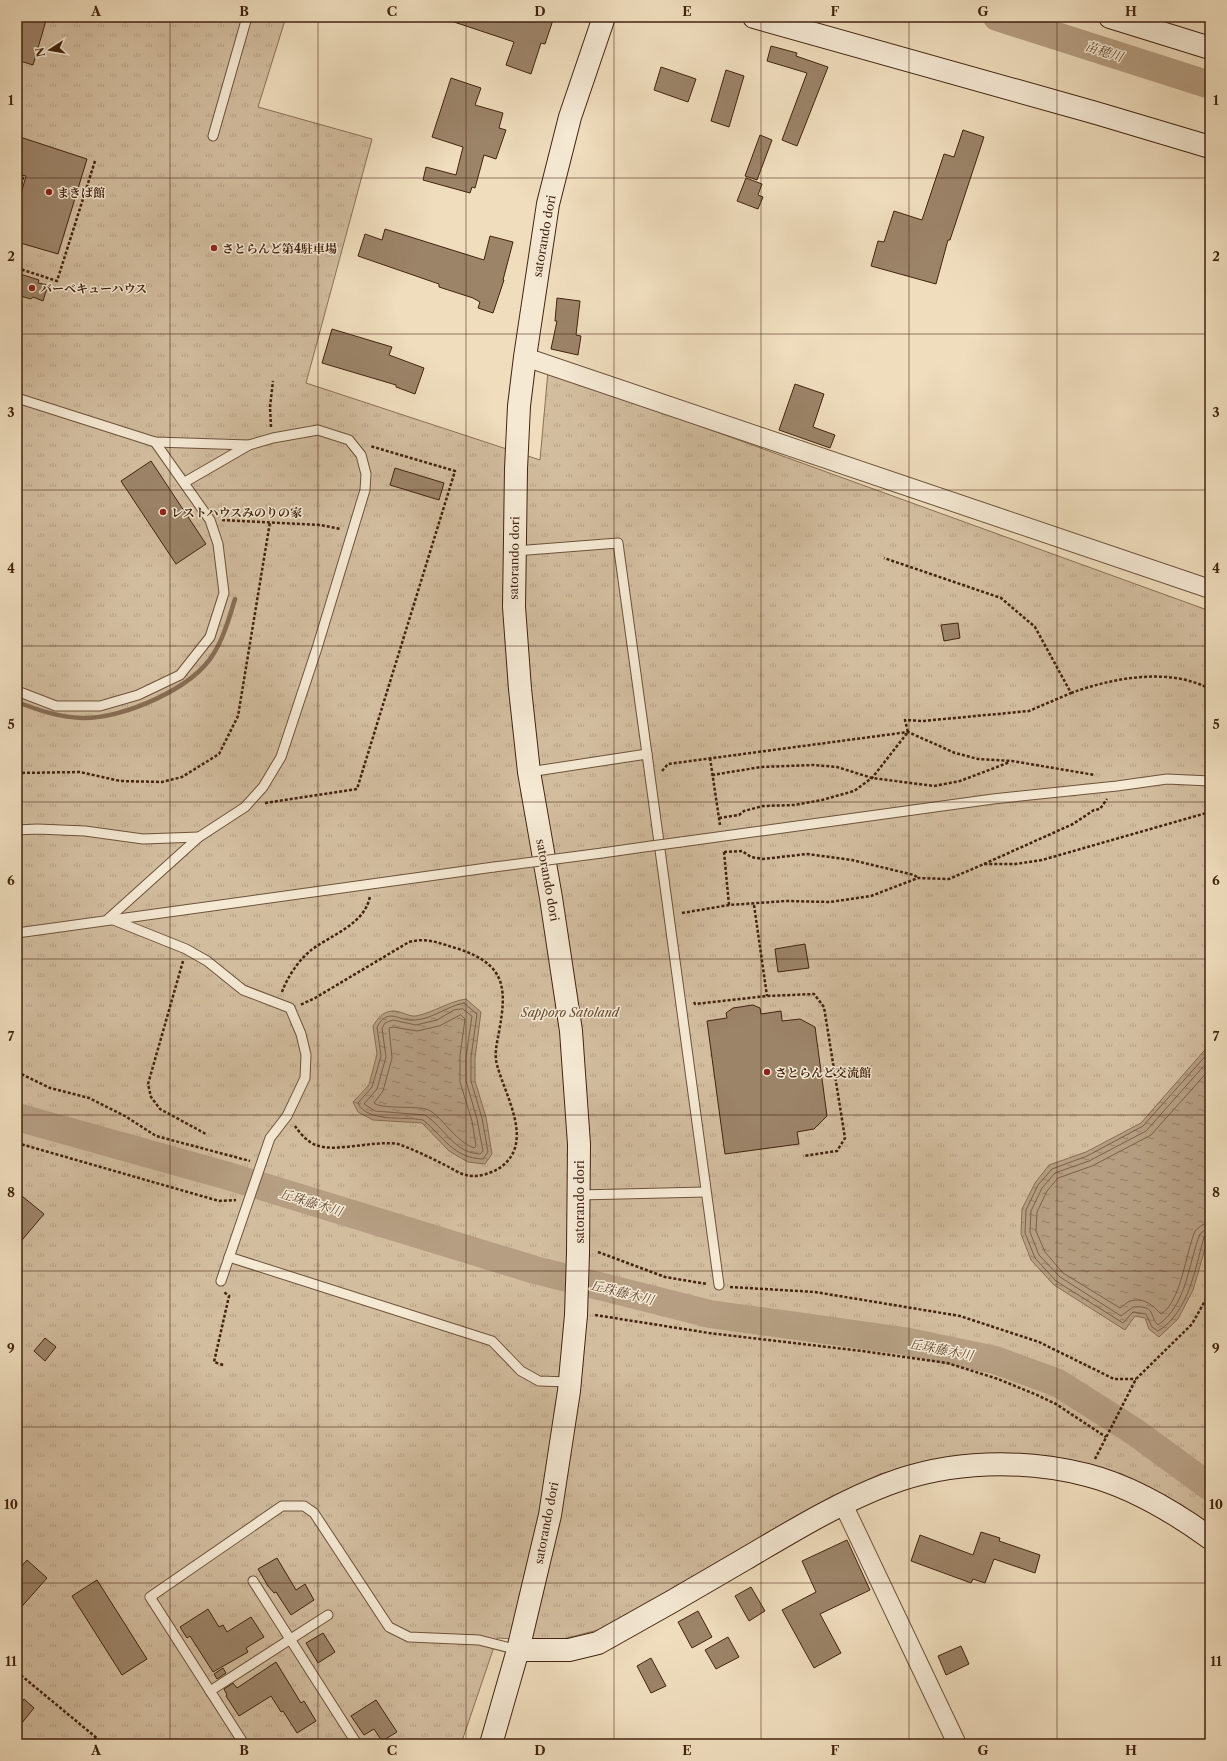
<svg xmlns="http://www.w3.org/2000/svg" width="1227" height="1761" font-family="'Libre Caslon Text','Noto Serif JP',serif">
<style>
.park{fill:url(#park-tufts);stroke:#8a7057}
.water{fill:url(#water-ripples);stroke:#876d54}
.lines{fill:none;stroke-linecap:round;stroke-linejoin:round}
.shore{stroke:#7c6048;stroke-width:1}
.stream{stroke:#876d54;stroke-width:4.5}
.river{stroke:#b59e82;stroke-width:28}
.building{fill:#9c8469;stroke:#43230f}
.lane-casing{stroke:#6e523a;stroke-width:11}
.street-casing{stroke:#6e523a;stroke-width:20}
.secondary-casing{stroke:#43230f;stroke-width:24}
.path{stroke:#43230f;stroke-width:2.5;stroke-dasharray:3 2;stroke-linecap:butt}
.lane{stroke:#f5e9d4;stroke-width:9}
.street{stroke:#f5e9d4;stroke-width:18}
.secondary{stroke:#f5e9d4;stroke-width:22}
.lane-bridge-casing{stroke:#6e523a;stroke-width:11;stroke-linecap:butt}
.lane-bridge{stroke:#f5e9d4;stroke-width:9}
.grid{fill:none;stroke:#43230f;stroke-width:1;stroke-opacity:0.55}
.poi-dot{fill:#8f2418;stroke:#f5e9d4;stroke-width:1.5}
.labels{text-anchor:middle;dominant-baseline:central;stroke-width:3;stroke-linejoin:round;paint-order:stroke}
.poi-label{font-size:12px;font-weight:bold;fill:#43230f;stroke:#f5e9d4;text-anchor:start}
.street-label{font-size:12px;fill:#43230f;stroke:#f5e9d4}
.park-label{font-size:12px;font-style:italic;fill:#674a33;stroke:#f5e9d4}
.water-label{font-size:13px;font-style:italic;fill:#654832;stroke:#f5e9d4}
.neatline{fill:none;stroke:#43230f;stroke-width:1.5}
.grid-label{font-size:13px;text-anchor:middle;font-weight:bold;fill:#43230f}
</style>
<defs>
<pattern id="park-tufts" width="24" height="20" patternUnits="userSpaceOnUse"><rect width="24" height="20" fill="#d2bd9f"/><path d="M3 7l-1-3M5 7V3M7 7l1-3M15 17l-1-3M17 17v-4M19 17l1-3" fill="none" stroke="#b6a288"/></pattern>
<pattern id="water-ripples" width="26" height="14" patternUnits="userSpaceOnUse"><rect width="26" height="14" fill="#b59e82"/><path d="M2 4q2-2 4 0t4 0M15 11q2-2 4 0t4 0" fill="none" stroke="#958069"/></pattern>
</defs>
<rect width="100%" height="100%" fill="#efddbd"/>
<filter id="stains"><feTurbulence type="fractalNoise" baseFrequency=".005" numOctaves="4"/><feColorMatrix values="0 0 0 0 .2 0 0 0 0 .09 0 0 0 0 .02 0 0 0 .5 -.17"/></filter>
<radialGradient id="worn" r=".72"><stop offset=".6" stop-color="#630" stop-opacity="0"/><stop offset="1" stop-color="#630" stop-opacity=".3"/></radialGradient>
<polygon class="park" points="17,17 286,17 258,107 372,139 306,383 540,460 548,371 1210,611 1210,1523 1146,1487 947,1458 880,1474 821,1504 602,1629 555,1641 497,1638 461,1744 17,1744"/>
<g class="water">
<path d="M466 999 481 1012 475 1058V1081L486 1117 492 1154 485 1164 468 1162 449 1151 422 1123 373 1120 358 1112 353 1102 369 1085 377 1054 373 1026C378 1018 382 1012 392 1011 400 1010 408 1017 416 1016 435 1012 447 1002 466 999Z"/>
<polygon points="1210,1044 1210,1232 1193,1290 1178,1319 1159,1337 1149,1329 1145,1318 1135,1316 1125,1330 1054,1285 1031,1260 1021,1234 1022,1209 1035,1183 1049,1165 1086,1152 1141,1123"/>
</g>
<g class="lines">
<g class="shore">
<path d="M464 1003 477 1014 471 1057V1081L482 1118 488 1152 483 1159C453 1158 444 1137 423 1120 404 1116 367 1123 358 1103L372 1087 381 1056 377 1027C389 1006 398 1022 415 1020 433 1019 447 1006 464 1003Z"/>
<path d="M463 1009 472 1016 466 1057V1081L477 1119 483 1151 480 1154C454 1153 445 1128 425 1115L375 1111 364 1104 377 1089 386 1057 382 1028 385 1023 393 1020 416 1025 437 1020 454 1010Z"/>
<path d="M461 1015 465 1019 460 1056V1082L472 1121 476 1146 474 1148C453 1140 440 1113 426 1109 415 1106 380 1109 374 1103L383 1091 392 1058 389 1028 393 1027 417 1031 439 1026Z"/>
<path d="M1210 1051 1143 1126 1087 1156 1052 1169 1038 1185 1026 1210 1025 1233 1035 1258 1056 1281 1123 1323 1133 1312 1146 1314 1152 1327 1158 1331C1189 1312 1195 1269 1204 1237L1210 1235"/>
<path d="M1210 1059 1146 1131 1089 1161 1055 1173 1042 1188 1031 1211 1030 1232 1039 1255 1060 1277 1121 1316 1133 1307C1156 1305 1149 1316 1158 1325 1187 1305 1188 1264 1200 1234L1205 1230 1210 1229"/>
<path d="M1210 1069 1151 1135 1092 1166 1058 1178 1047 1191 1037 1212 1036 1231 1045 1252 1063 1273 1120 1308C1123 1306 1126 1303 1130 1301 1145 1297 1153 1306 1161 1314 1181 1302 1186 1252 1195 1231L1202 1225 1210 1223"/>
</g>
<path class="stream" d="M17 702C38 710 58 717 82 718 122 719 193 689 214 653 224 637 229 618 235 599"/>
<g class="river">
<polyline points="997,17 1210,85"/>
<polyline points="17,1117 228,1176 535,1270 710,1314 904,1341 995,1360 1058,1383 1135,1432 1210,1487"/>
</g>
</g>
<g class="building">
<polygon points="17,17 47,17 33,65 17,60"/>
<polygon points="445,17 554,17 545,44 541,43 531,74 506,65 514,42 445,19"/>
<polygon points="771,46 797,53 796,56 828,67 797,146 782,140 807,73 767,61"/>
<polygon points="661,67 696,79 688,102 654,90"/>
<polygon points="726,70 744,76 729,127 711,121"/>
<polygon points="451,78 481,88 475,105 503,113 499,128 506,130 496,159 484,155 475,188 472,187 470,193 423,180 426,167 456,175 463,147 432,137"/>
<polygon points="963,130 984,137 950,240 948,240 936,284 871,266 878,241 884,242 894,211 922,220 944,154 954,157"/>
<polygon points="760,135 772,140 757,180 745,176"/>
<polygon points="17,136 87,159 58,254 17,242 17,208 26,176 17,174"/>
<polygon points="746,178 762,184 758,195 763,197 758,209 737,201"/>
<polygon points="385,229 484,260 490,236 513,242 503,280 504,280 493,313 478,308 480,302 473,298 439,287 439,284 358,256 365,234 382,240"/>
<polygon points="17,273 39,280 38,283 48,285 43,301 33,297 31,299 17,295"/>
<polygon points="557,298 580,301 576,335 581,336 578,355 551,349 557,321 555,321"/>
<polygon points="332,329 392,347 389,355 424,368 415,394 396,387 396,385 322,363"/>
<polygon points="795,384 824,394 813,427 835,435 830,448 779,430"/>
<polygon points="151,461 206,544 176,564 121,481"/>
<polygon points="395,468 444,483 439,500 390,485"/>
<polygon points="958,623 960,638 944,641 941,625"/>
<polygon points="805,944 809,968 778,972 775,949"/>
<polygon points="753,1005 760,1008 761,1014 781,1011 782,1021 800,1019 815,1027 827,1116 814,1129 797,1132 799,1144 725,1154 707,1021 727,1018 726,1013 733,1008"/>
<polygon points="17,1192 44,1214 17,1246"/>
<polygon points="45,1338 56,1347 45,1361 34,1351"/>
<polygon points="981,1532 1000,1538 999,1541 1040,1555 1035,1573 994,1559 985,1583 973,1579 971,1583 911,1561 920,1535 973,1555"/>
<polygon points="847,1540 870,1590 820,1614 841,1653 814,1668 782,1610 816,1592 802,1561"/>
<polygon points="277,1558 296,1590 305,1584 314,1600 291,1615 276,1592 274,1593 268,1586 258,1569"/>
<polygon points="27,1560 47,1578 17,1612 17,1571"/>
<polygon points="97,1580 147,1659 122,1675 72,1596"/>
<polygon points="751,1587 765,1611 749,1621 735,1596"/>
<polygon points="208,1609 219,1627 223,1625 227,1632 251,1617 264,1637 246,1648 248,1652 213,1672 190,1636 187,1638 180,1627"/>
<polygon points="698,1611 712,1637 692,1648 678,1622"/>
<polygon points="323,1633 335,1652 318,1663 306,1643"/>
<polygon points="728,1637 739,1657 716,1669 705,1650"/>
<polygon points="961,1646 969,1664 946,1675 938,1656"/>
<polygon points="651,1658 666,1686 651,1693 637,1666"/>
<polygon points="276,1662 301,1703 304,1701 316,1721 297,1733 283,1711 281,1712 271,1696 239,1716 226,1696 227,1695 224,1689 233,1683 237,1688"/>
<polygon points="223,1668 226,1673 217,1679 214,1674"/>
<polygon points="24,1699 34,1708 17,1729 17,1707"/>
<polygon points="376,1700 397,1732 382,1741 374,1729 364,1735 351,1716"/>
</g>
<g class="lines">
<g class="lane-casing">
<g id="lane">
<polyline points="213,136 247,17"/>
<polyline points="17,398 155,442 249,445 273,438 318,430 349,440 361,455 366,474 365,490 317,648 281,757 263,787 245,807 199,837 108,919"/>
<polyline points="185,482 249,445"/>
<polyline points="515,551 618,543 647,754"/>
<polyline points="17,691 56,706 100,706 138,695 180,675 210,637 224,593 218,544 210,520 155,442"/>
<polyline points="529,772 647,754 719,1285"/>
<polyline points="17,830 37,829 85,831 143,839 199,837"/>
<polyline points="681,842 993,799 1117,786 1167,779 1210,781"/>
<polyline points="602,853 651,846"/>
<polyline points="111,919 186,949 207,961 243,990 290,1008 301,1034 306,1055 305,1078 287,1116 270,1138 221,1281"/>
<polyline points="17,933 494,867"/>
<polyline points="579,1195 705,1192"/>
<polyline points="229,1257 492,1341 521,1371 539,1381 569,1382"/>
<polyline points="253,1581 357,1744"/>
<polyline points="210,1691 328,1615"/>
<polyline points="244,1744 150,1597 282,1506 304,1506 314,1513 389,1627 409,1637 479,1640 518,1650"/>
</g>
</g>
<g class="street-casing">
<g id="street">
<polyline points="525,357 1210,589"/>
<polyline points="843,1504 957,1744"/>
</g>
</g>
<g class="secondary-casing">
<g id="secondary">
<polyline points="754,17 1096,113 1210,147"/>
<polyline points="1110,17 1210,48"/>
<path d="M518 1650H569L598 1643C647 1616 696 1588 745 1559 791 1532 838 1503 888 1484 951 1460 1023 1459 1087 1475 1130 1486 1174 1512 1210 1538"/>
<polyline points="491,1744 518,1650 550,1515 569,1391 576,1315 578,1253 579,1144 571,1031 551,898 529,772 520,689 514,607 516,469 519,406 525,357 548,204 570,117 604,17"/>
</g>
</g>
<g class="path">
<polyline points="17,176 23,178 17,199"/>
<polyline points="17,268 57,281 95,161"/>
<polyline points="271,427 270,407 273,381"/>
<polyline points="222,520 320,525 341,529"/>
<path d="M1071 693C1112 678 1169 667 1210 689"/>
<polyline points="710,758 720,825"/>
<polyline points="662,771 668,764 908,732 955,753 978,759 1012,761 1095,775"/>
<polyline points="17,773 80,772 120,781 162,782 182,777 219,754 238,716 270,522"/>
<polyline points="712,775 761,767 814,765 837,767 872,778 934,786 960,781 1010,762"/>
<polyline points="265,803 357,789 455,471 370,446"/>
<polyline points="719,818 739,815 744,811 763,806 794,805 822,800 854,791 872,778 908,732 905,720 923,721 1029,711 1071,693 1035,627 1001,598 884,558"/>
<polyline points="724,852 742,851 751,857 763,859 807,854 852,860 914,875 918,878"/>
<polyline points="724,852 729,905"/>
<polyline points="984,864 1073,824 1094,810 1100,809 1107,799"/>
<polyline points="754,905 767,996"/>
<polyline points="682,913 729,905 786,901 830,902 871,896 918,878 949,879 984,864 1015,864 1042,860 1210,812"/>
<polyline points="183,961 148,1084 151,1097 160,1109 206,1134"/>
<path d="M282 992C287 978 298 961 310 951 330 935 365 925 370 896"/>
<polyline points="694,1002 695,1004 767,996 814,994 824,1007 845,1138 837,1151 803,1156"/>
<polyline points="17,1072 50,1088 89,1098 125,1116 156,1136 250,1161"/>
<path d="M295 1126C300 1133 307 1142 316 1145 335 1153 374 1140 398 1144 415 1150 431 1158 447 1166 453 1169 460 1174 466 1175 476 1178 489 1174 498 1169 536 1145 506 1098 497 1065 494 1054 497 1043 499 1032 507 988 506 965 459 949 441 944 428 937 409 942L315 998 300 1005"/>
<polyline points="17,1143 219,1201 236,1200"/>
<polyline points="598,1252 665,1277 707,1284"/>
<polyline points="730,1287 815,1292 960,1316 1039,1342 1114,1379 1136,1379"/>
<polyline points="595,1315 709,1333 862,1351 947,1363 998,1379 1037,1395 1056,1404 1106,1437"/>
<polyline points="223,1365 214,1362 229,1296 224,1292"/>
<polyline points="17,1446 20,1448 17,1451"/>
<polyline points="1095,1459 1136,1379 1192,1324 1210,1292"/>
<polyline points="17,1672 104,1744"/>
<polyline points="91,1744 96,1738"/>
</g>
<use href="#lane" class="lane"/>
<use href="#street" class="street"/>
<use href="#secondary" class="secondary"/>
<g class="lane-bridge-casing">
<g id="lane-bridge">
<polyline points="651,846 681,842"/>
<polyline points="494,867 602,853"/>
</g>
</g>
<use href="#lane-bridge" class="lane-bridge"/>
</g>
<path class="grid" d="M170 17V1744M318 17V1744M466 17V1744M614 17V1744M761 17V1744M909 17V1744M1057 17V1744M17 178H1210M17 334H1210M17 490H1210M17 646H1210M17 802H1210M17 959H1210M17 1115H1210M17 1271H1210M17 1427H1210M17 1583H1210"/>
<g class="poi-dot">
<circle cx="49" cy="192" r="4"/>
<circle cx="214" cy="248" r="4"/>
<circle cx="32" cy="288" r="4"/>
<circle cx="163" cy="512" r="4"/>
<circle cx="767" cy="1072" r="4"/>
</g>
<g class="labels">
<g class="poi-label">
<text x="57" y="192">まきば館</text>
<text x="222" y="248">さとらんど第4駐車場</text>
<text x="40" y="288">バーベキューハウス</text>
<text x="171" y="512">レストハウスみのりの家</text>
<text x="775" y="1072">さとらんど交流館</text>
</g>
<g class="street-label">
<text transform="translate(544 236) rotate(-80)">satorando dori</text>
<text transform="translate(514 558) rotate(-89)">satorando dori</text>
<text transform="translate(548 880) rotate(80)">satorando dori</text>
<text transform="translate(579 1202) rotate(-90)">satorando dori</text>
<text transform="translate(546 1523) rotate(-79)">satorando dori</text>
</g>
<g class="park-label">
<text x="570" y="1012">Sapporo Satoland</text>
</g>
<g class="water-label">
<text transform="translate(1104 51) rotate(18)">苗穂川</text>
<text transform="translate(311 1202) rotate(17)">丘珠藤木川</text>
<text transform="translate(622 1292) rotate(14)">丘珠藤木川</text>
<text transform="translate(941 1349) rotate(11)">丘珠藤木川</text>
</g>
</g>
<rect width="1227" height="1761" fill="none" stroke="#efddbd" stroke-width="44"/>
<g transform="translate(50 50) rotate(258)" stroke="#f5e9d4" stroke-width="3" paint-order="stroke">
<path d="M0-3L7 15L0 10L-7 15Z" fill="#43230f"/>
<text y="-6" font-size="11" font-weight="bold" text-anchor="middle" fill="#43230f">N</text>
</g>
<rect x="22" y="22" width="1183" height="1717" class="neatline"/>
<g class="grid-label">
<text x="96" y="16">A</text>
<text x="244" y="16">B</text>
<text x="392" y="16">C</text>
<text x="540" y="16">D</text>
<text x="687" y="16">E</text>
<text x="835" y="16">F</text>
<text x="983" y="16">G</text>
<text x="1131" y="16">H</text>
<text x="11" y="105">1</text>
<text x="1216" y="105">1</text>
<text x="11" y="261">2</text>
<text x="1216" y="261">2</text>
<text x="11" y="417">3</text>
<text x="1216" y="417">3</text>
<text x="11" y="573">4</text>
<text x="1216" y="573">4</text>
<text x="11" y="729">5</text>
<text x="1216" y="729">5</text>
<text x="11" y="885">6</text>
<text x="1216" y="885">6</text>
<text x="11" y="1041">7</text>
<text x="1216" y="1041">7</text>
<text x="11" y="1197">8</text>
<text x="1216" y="1197">8</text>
<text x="11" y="1353">9</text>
<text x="1216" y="1353">9</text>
<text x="11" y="1509">10</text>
<text x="1216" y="1509">10</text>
<text x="11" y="1666">11</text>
<text x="1216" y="1666">11</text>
<text x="96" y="1755">A</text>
<text x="244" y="1755">B</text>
<text x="392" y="1755">C</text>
<text x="540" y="1755">D</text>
<text x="687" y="1755">E</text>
<text x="835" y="1755">F</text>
<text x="983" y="1755">G</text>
<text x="1131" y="1755">H</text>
</g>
<rect width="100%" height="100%" filter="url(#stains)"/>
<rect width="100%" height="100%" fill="url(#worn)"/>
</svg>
